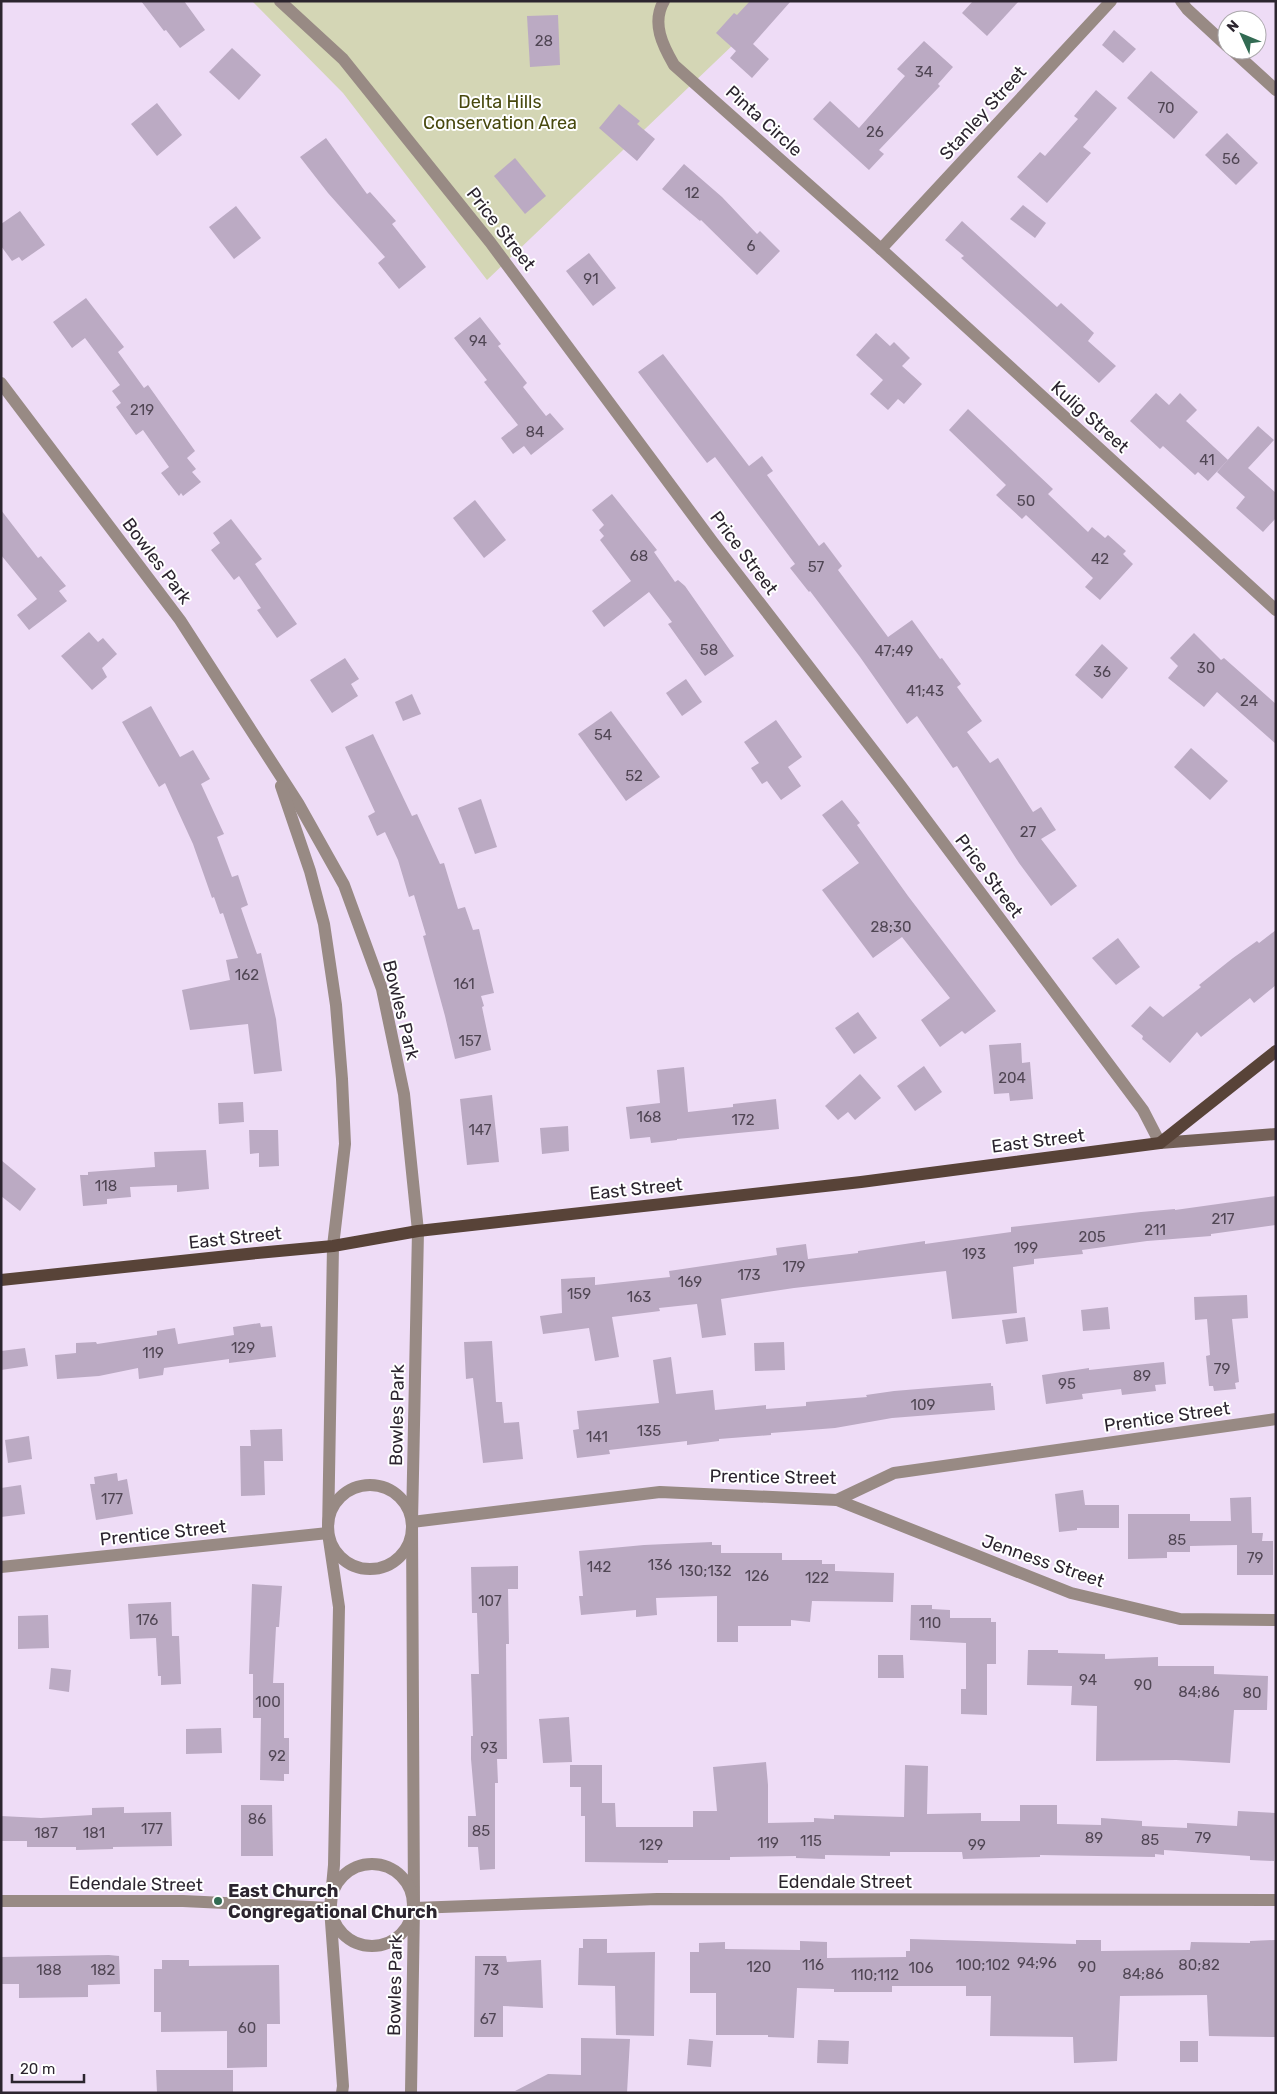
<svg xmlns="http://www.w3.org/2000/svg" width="1277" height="2094" font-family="Rubik,sans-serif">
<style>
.green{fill:#d4d6b5}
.building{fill:#bbaac3}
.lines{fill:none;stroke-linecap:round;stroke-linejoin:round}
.minor{stroke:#988a84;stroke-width:12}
.secondary{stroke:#736057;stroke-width:12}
.primary{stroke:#584338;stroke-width:12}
.poi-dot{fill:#326b53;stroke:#fff;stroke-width:2}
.labels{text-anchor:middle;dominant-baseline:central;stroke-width:4;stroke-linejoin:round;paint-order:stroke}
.number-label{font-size:15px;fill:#504654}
.park-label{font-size:18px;fill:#48490e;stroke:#fff}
.street-label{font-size:18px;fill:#2c252f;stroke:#fff}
.poi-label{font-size:18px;font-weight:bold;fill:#2c252f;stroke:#fff;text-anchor:start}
</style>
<rect width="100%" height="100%" fill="#eedcf6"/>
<polygon class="green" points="252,1 779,1 487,280 343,93"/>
<g class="building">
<polygon points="141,1 184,1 205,30 180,48 166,30 164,31"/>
<polygon points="750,1 791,1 753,44 769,59 752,78 730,58 736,51 716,33 734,13 737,15"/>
<polygon points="973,1 1019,1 987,36 962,13"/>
<polygon points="558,15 560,65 530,67 527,16"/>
<polygon points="1114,30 1136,49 1123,63 1102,45"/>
<polygon points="924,41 953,67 938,84 940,86 879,150 884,154 869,170 813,119 830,101 859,128 905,76 897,69"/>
<polygon points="232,48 261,75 239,100 209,72"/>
<polygon points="1151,71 1198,112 1174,139 1127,98"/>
<polygon points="1096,90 1117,108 1083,147 1091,153 1047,203 1017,177 1040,152 1045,156 1078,119 1074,116"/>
<polygon points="157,103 182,135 157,156 131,124"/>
<polygon points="619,104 640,121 637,124 655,139 637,161 599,128"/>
<polygon points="1227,133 1258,163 1236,185 1205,155"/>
<polygon points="326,138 367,194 370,192 396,221 392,224 426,267 399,289 378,263 385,257 328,193 300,157"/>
<polygon points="515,158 546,196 525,214 494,176"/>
<polygon points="684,164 722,197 757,234 760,231 780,251 757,275 701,220 700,221 662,189"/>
<polygon points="1023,205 1046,223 1035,238 1010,219"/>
<polygon points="236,206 261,238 234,259 209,227"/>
<polygon points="20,211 45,245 22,261 19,257 12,261 1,246 1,224"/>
<polygon points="962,221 1057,307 1061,303 1094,333 1088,341 1116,366 1099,383 961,258 964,256 945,240"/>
<polygon points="589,253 616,288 593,306 566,271"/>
<polygon points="86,298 124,347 118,352 144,388 148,385 195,451 187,458 196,469 192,472 201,482 183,496 181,493 179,496 161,473 169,467 143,430 136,435 116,407 121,403 112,391 120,385 85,338 72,348 53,322"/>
<polygon points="480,317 501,344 498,346 527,383 523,387 546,416 550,413 564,429 531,455 524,446 513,454 501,438 518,425 484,382 487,380 454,338"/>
<polygon points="876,333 890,346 894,342 910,358 902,366 922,384 904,404 898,399 888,410 870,394 883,380 856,355"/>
<polygon points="663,354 749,466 762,456 773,471 767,475 819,546 824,542 842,566 838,570 888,637 912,620 940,659 942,658 961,684 957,687 982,721 967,732 990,763 998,758 1033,812 1041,807 1056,830 1041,839 1077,886 1051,906 1019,863 957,766 953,768 917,716 907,724 860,657 810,591 809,592 790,568 795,564 715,457 707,463 638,372"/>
<polygon points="1156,393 1169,405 1180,393 1197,410 1186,421 1228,460 1208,481 1198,472 1195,475 1163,446 1160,449 1130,421"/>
<polygon points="968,409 1053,489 1048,494 1088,532 1092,527 1105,538 1108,535 1126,551 1123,554 1133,564 1100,600 1085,587 1093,578 1026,515 1022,519 996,495 1006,485 949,430"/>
<polygon points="1258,426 1274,440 1248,468 1276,493 1276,518 1263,532 1236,508 1245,497 1217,472"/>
<polygon points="612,494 657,550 654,552 675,582 678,580 685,586 734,656 705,676 668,624 672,622 649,592 604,627 592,611 631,581 600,540 604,536 599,530 604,525 592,510"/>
<polygon points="475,500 506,540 484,558 453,518"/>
<polygon points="1,510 38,558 41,556 66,586 59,591 67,601 29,630 17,615 37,599 1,555"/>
<polygon points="231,519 262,559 255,564 297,624 277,638 257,610 261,608 239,576 234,580 211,550 220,543 213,533"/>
<polygon points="89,632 98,642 103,638 117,654 102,668 107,677 92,690 61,656"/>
<polygon points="1194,633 1221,660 1224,658 1276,704 1276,744 1217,692 1204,707 1168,678 1178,666 1170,658"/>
<polygon points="1102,644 1128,668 1102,699 1075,675"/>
<polygon points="345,658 359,679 351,684 358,696 332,713 310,680"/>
<polygon points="686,679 702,702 682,716 666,693"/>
<polygon points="412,694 421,714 403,721 395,702"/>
<polygon points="151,706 180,757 193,750 210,779 201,784 224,834 217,837 232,877 238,875 248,905 241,908 257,954 261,953 276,1019 282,1071 254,1074 248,1024 190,1030 182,990 230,980 226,960 238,958 223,913 220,914 214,897 212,898 193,844 165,783 159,787 122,722"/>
<polygon points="611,711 660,777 626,801 578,734"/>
<polygon points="776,720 802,757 788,767 801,786 781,800 767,781 762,784 751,768 759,763 744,742"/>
<polygon points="373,734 412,816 417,814 440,864 444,863 458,909 465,907 473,930 479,929 494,993 481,996 484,1006 482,1007 491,1050 455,1059 445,1016 423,936 426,935 414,895 409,897 398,860 385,832 377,836 368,816 375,812 345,747"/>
<polygon points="1191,748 1228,781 1210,800 1174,767"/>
<polygon points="481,799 497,847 475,854 458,808"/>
<polygon points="842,800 860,823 857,825 908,896 996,1011 965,1034 962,1031 940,1047 921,1020 950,998 902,937 873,958 822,890 859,863 822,815"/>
<polygon points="1276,930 1276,985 1254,1003 1250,998 1201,1037 1197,1032 1170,1063 1142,1039 1143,1036 1131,1026 1150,1006 1163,1017 1201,987 1199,985 1233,958 1257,941 1259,943"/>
<polygon points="1118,938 1140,967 1116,985 1092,958"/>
<polygon points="858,1012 877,1038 854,1054 835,1028"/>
<polygon points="1021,1043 1022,1063 1030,1062 1033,1099 1010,1101 1009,1093 994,1094 989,1045"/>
<polygon points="924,1066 942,1092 915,1111 897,1086"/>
<polygon points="684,1067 688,1112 733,1107 733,1104 776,1099 779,1129 677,1139 677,1140 651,1143 650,1137 630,1139 626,1107 660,1103 657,1070"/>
<polygon points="860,1074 881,1098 855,1120 848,1112 838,1120 825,1106"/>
<polygon points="492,1095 499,1162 467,1165 460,1099"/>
<polygon points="243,1102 244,1122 219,1124 218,1103"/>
<polygon points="568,1126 569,1151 542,1154 540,1128"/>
<polygon points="249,1130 278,1130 279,1166 259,1167 259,1153 250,1154"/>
<polygon points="206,1150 209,1189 177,1192 177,1185 130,1187 131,1197 107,1199 107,1204 83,1206 80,1175 88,1175 88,1172 155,1167 154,1152"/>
<polygon points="1,1160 36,1189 20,1211 1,1196"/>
<polygon points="1276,1196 1276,1225 1211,1234 1211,1236 1147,1241 1082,1250 1083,1254 1034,1259 1034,1264 1013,1267 1017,1313 952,1319 946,1271 794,1288 721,1299 726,1335 702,1338 697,1304 659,1308 660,1311 612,1317 619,1357 595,1361 589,1328 543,1334 540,1316 562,1313 561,1279 595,1277 595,1285 670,1277 669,1271 777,1255 776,1248 806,1244 808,1259 858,1253 858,1251 905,1244 925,1241 925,1244 1011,1232 1011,1227 1141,1212 1175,1209 1175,1210"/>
<polygon points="1247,1295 1248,1318 1232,1319 1239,1382 1235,1383 1236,1389 1214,1391 1213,1386 1209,1386 1206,1356 1210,1355 1207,1319 1195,1320 1194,1297"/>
<polygon points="1108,1307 1110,1329 1083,1331 1081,1310"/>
<polygon points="1025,1317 1028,1341 1006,1344 1002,1320"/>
<polygon points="260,1323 261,1327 272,1326 276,1357 229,1363 229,1359 164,1368 163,1375 139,1379 138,1368 99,1376 57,1379 55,1355 76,1353 76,1343 96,1342 97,1344 157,1335 157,1331 175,1328 178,1344 234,1335 233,1327"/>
<polygon points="492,1341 496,1402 502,1402 504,1423 519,1422 523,1459 483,1463 473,1378 466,1379 464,1342"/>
<polygon points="784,1342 785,1370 755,1371 754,1343"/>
<polygon points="25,1348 28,1366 1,1370 1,1351"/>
<polygon points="671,1357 676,1394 713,1390 715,1410 766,1405 766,1409 806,1406 806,1402 867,1397 866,1395 894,1391 991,1383 991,1386 993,1386 995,1410 892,1418 835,1428 771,1433 771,1435 719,1439 719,1441 687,1445 687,1441 609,1450 610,1454 577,1458 573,1430 579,1429 577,1411 659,1403 653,1360"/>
<polygon points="1164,1362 1166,1384 1155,1385 1156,1391 1122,1395 1121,1389 1082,1394 1083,1399 1046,1404 1042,1375 1089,1368 1089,1370"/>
<polygon points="282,1429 283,1461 264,1461 265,1495 241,1496 240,1446 251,1446 250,1430"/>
<polygon points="29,1436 32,1459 8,1463 5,1440"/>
<polygon points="117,1473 118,1481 127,1479 133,1514 96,1520 90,1484 95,1484 94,1477"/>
<polygon points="21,1485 25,1514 1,1517 1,1488"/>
<polygon points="1083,1490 1085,1505 1119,1505 1119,1528 1077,1528 1077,1530 1059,1532 1055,1494"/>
<polygon points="1251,1497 1252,1533 1263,1533 1262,1541 1273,1541 1273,1575 1237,1575 1237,1545 1190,1546 1190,1552 1167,1552 1167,1558 1128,1559 1128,1514 1190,1514 1190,1521 1231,1521 1230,1498"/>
<polygon points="712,1542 712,1545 721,1545 721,1553 782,1553 782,1560 822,1560 822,1564 835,1564 835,1571 894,1573 893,1602 812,1601 810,1622 791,1620 791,1626 738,1626 738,1642 717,1642 717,1596 656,1598 657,1615 636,1617 636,1610 581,1615 579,1596 583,1596 579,1551 644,1545"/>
<polygon points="518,1566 518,1589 508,1589 509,1644 506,1644 507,1759 497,1759 498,1783 495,1783 495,1869 480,1870 478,1847 468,1847 468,1816 476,1816 471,1759 471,1736 473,1736 471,1674 479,1674 477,1613 472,1613 471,1567"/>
<polygon points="252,1584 282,1586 279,1627 276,1627 273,1683 284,1683 284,1738 289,1738 289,1774 284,1774 284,1781 260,1780 261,1718 253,1718 253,1674 249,1674"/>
<polygon points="171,1602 172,1636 179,1636 181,1684 161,1685 161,1676 158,1676 156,1638 130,1639 128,1604"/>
<polygon points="911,1605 932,1605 932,1609 950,1610 950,1618 991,1618 991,1622 996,1622 996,1664 987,1664 987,1715 961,1714 961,1689 966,1689 966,1643 910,1640"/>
<polygon points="48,1615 49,1648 18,1649 18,1616"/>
<polygon points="1028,1650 1058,1650 1058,1653 1105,1654 1105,1659 1158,1657 1158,1666 1214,1666 1214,1674 1268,1676 1267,1710 1234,1710 1230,1763 1176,1760 1096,1761 1097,1706 1071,1705 1072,1686 1027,1685"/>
<polygon points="878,1655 903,1655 904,1678 878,1678"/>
<polygon points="51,1668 71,1670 69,1692 49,1689"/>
<polygon points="569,1717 572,1762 543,1763 539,1719"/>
<polygon points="221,1728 222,1753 186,1754 186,1729"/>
<polygon points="766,1762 768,1785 768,1823 814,1822 814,1818 834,1819 834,1815 904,1817 905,1765 928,1766 927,1814 981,1813 981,1821 1020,1821 1020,1805 1057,1805 1057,1824 1101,1825 1101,1818 1142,1821 1142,1826 1187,1828 1187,1823 1237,1826 1238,1811 1275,1813 1274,1861 1250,1860 1250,1856 1164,1850 1164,1855 1155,1854 1155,1857 1040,1855 1040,1857 963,1859 962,1852 890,1852 890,1856 825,1855 825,1859 796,1858 796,1856 730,1857 730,1860 668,1860 668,1863 585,1862 585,1816 581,1816 581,1787 570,1787 570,1765 602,1765 602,1803 615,1803 616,1827 693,1827 693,1811 717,1811 713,1767"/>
<polygon points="241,1805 272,1805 273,1856 241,1856"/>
<polygon points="124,1807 124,1813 171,1812 172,1846 113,1847 113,1849 76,1850 76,1847 27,1847 27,1841 1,1841 1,1816 41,1818 92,1815 92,1808"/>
<polygon points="583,1939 607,1939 607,1953 655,1952 654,2036 616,2035 615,1986 578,1985 579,1948 583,1948"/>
<polygon points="910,1939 1076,1944 1076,1940 1101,1940 1101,1951 1190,1950 1191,1942 1250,1943 1250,1941 1275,1940 1276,2037 1209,2036 1207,1995 1120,1996 1117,2061 1074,2063 1073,2037 990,2036 991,1996 966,1996 966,1986 892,1986 892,1992 834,1992 834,1989 797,1988 794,2038 768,2037 768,2035 716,2035 716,1993 690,1993 690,1952 699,1952 699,1943 725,1942 725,1949 800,1950 800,1941 827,1942 827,1958 906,1957 906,1951 910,1951"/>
<polygon points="109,1955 119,1956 120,1984 88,1985 88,1997 19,1998 19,1984 1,1984 1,1957"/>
<polygon points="475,1956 506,1956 507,1962 541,1960 543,2008 503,2006 503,2037 474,2037"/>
<polygon points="162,1960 189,1960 189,1966 279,1965 280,2024 267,2024 267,2067 227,2068 227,2031 161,2032 161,2012 154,2012 154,1969 162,1969"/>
<polygon points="581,2038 630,2039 627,2093 515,2091 548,2074 581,2075"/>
<polygon points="689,2039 713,2041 711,2067 687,2065"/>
<polygon points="818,2040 849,2041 848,2064 817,2063"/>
<rect x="1180" y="2041" width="18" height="21"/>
<polygon points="156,2070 233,2070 233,2093 157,2093"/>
</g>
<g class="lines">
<g class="minor">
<polyline points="280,1 343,59 490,242 712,541 900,785 1143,1110 1160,1143"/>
<path d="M664 1C651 23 663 46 674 65L881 249 1276 610"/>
<polyline points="1181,1 1187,9 1227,46"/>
<polyline points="1232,50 1276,90"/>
<polyline points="881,249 1111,1"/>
<polyline points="1,383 180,620 298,803 344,885 382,989 404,1094 418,1231 412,1522 414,1908 411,2093"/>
<polyline points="281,786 310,871 324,924 336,1005 342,1079 345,1144 333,1246 328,1533 339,1607 334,1865 330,1908 343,2086 342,2093"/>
<circle cx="370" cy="1527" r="42"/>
<polyline points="837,1500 1071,1593 1180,1619 1276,1620"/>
<polyline points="412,1522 660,1492 837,1500 894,1473 1276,1419"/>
<polyline points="1,1567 328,1533"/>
<circle cx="372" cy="1905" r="41"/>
<polyline points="1,1901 183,1901 330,1908"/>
<polyline points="414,1908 657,1899 1276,1900"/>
</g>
<polyline class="secondary" points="1160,1143 1276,1134"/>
<polyline class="primary" points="1,1280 257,1253 333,1246 418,1231 861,1182 1160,1143 1276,1051"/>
</g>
<circle class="poi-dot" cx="218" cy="1901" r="5"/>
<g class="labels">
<g class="number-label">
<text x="544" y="41">28</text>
<text x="924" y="72">34</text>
<text x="1166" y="108">70</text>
<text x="875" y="132">26</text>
<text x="1231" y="159">56</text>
<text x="692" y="193">12</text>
<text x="751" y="246">6</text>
<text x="591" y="279">91</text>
<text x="478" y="341">94</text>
<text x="142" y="410">219</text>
<text x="535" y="432">84</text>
<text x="1207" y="460">41</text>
<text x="1026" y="501">50</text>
<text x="639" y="556">68</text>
<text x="1100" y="559">42</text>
<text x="816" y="567">57</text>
<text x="709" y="650">58</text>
<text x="894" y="651">47;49</text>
<text x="1206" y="668">30</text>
<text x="1102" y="672">36</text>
<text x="925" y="691">41;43</text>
<text x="1249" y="701">24</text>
<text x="603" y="735">54</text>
<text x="634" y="776">52</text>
<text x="1028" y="832">27</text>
<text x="891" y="927">28;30</text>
<text x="247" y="975">162</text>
<text x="464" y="984">161</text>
<text x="470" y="1041">157</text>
<text x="1012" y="1078">204</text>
<text x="649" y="1117">168</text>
<text x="743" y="1120">172</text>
<text x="480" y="1130">147</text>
<text x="106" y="1186">118</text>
<text x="1223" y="1219">217</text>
<text x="1155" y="1230">211</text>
<text x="1092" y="1237">205</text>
<text x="1026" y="1248">199</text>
<text x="974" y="1254">193</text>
<text x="794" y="1267">179</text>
<text x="749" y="1275">173</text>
<text x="690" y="1282">169</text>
<text x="579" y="1294">159</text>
<text x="639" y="1297">163</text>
<text x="243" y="1348">129</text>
<text x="153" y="1353">119</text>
<text x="1222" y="1369">79</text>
<text x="1142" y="1376">89</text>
<text x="1067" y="1384">95</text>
<text x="923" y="1405">109</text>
<text x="649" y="1431">135</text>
<text x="597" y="1437">141</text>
<text x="112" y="1499">177</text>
<text x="1177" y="1540">85</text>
<text x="1255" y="1558">79</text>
<text x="660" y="1565">136</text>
<text x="599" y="1567">142</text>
<text x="705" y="1571">130;132</text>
<text x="757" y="1576">126</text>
<text x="817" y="1578">122</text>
<text x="490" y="1601">107</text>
<text x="147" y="1620">176</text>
<text x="930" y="1623">110</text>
<text x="1088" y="1680">94</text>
<text x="1143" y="1685">90</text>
<text x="1199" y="1692">84;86</text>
<text x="1252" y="1693">80</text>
<text x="268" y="1702">100</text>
<text x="489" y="1748">93</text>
<text x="277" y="1756">92</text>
<text x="257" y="1819">86</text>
<text x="152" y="1829">177</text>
<text x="481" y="1831">85</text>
<text x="46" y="1833">187</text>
<text x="94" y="1833">181</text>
<text x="1094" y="1838">89</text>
<text x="1203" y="1838">79</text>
<text x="1150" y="1840">85</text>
<text x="811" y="1841">115</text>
<text x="768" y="1843">119</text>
<text x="651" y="1845">129</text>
<text x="977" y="1845">99</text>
<text x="1037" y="1963">94;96</text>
<text x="813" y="1965">116</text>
<text x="983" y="1965">100;102</text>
<text x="1199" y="1965">80;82</text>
<text x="759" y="1967">120</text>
<text x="1087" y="1967">90</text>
<text x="921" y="1968">106</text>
<text x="49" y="1970">188</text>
<text x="103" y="1970">182</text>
<text x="491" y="1970">73</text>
<text x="1143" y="1974">84;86</text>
<text x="875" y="1975">110;112</text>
<text x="488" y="2019">67</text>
<text x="247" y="2028">60</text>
</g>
<g class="park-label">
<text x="500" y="102">Delta Hills<tspan x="500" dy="21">Conservation Area</tspan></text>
</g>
<g class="street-label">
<text transform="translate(983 113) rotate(-48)">Stanley Street</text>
<text transform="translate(764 121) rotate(42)">Pinta Circle</text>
<text transform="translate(501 229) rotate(52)">Price Street</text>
<text transform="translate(1090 417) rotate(42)">Kulig Street</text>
<text transform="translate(744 553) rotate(53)">Price Street</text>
<text transform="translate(157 561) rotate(53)">Bowles Park</text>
<text transform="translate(989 876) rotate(53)">Price Street</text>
<text transform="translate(401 1010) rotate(76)">Bowles Park</text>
<text transform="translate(1038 1141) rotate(-7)">East Street</text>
<text transform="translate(636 1189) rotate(-6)">East Street</text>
<text transform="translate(235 1238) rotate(-6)">East Street</text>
<text transform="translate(397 1415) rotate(-89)">Bowles Park</text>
<text transform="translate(1167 1417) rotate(-8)">Prentice Street</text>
<text transform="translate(773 1477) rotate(1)">Prentice Street</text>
<text transform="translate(163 1533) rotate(-6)">Prentice Street</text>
<text transform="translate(1043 1561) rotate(19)">Jenness Street</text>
<text x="845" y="1882">Edendale Street</text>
<text transform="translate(136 1884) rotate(1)">Edendale Street</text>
<text transform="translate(395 1985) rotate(-89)">Bowles Park</text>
</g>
<g class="poi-label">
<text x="228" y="1891">East Church<tspan x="228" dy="21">Congregational Church</tspan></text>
</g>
</g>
<rect width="1277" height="2094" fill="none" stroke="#2c252f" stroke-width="5"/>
<g transform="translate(1242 35) rotate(314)"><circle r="24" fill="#ffffff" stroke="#aba8ac"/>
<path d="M0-4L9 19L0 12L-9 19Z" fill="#326b53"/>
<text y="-8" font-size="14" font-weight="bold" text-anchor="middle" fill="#2c252f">N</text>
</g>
<path d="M12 2074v8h72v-8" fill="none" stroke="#2c252f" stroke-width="2.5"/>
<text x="20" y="2074" font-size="15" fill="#2c252f" stroke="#ffffff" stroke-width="4" paint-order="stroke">20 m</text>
</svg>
